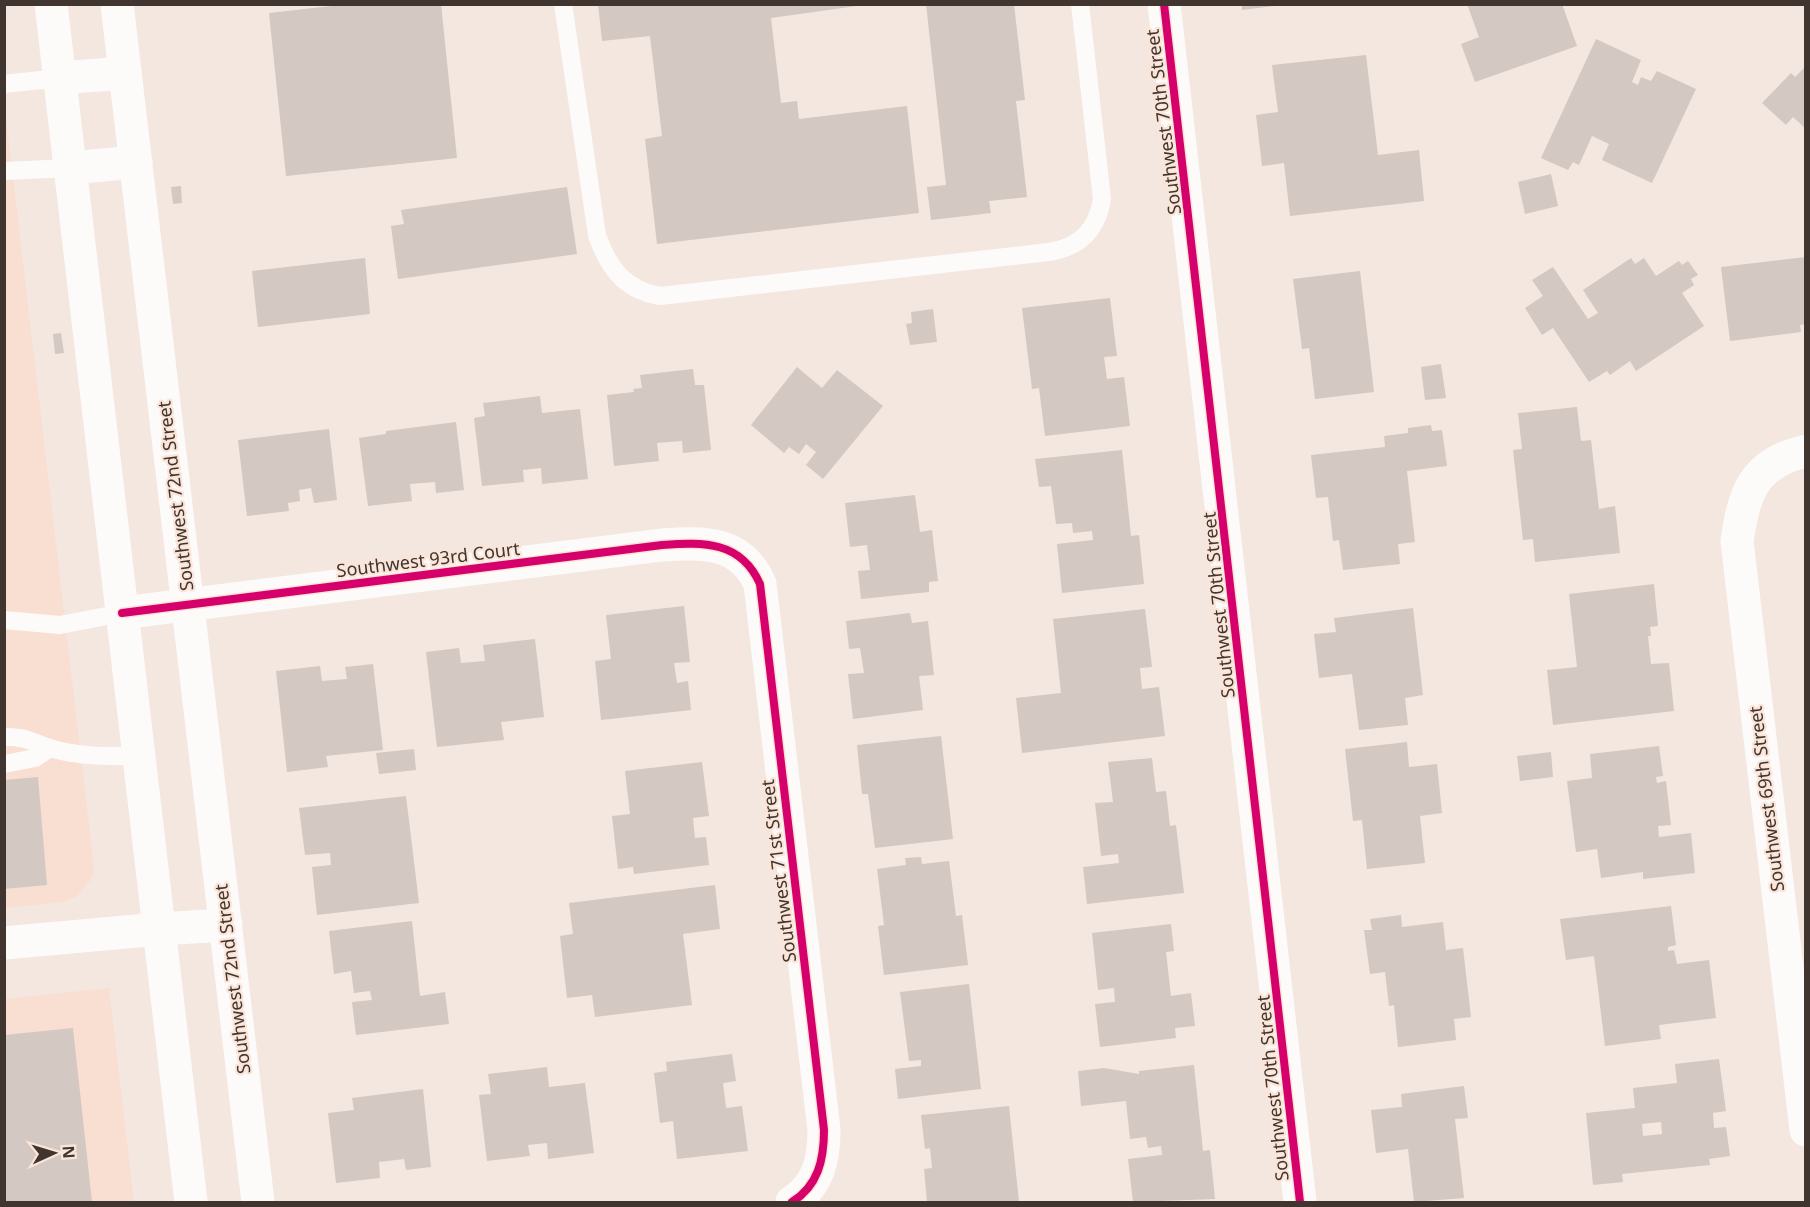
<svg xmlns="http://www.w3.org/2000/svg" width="1810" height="1207" font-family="'Noto Sans',sans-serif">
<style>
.built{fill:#f8dfd2}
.building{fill:#d3c8c2;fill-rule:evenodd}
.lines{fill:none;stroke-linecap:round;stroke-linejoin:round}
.service{stroke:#fdfbfa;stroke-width:18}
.minor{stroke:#fdfbfa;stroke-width:33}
.secondary{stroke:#fdfbfa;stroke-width:33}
.cycleway-casing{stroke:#fbe4d8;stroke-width:11}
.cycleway{stroke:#d6006c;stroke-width:8}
.labels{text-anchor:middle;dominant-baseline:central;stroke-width:4.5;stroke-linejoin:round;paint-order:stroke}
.street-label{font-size:18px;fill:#40352f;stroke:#fbe4d8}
</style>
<rect width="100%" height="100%" fill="#f3e7e0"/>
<g class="built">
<polygon points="4,101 94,867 92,878 77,896 63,902 5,908"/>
<polygon points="109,988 134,1202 5,1202 4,999"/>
</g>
<g class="building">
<polygon points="349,4 441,4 457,158 286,176 269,13"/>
<polygon points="598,4 871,4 771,18 781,103 797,101 799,119 907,106 919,213 657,244 645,139 662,136 650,36 602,41"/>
<polygon points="926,4 1014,4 1025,100 1016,101 1027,197 989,201 991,213 931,220 927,187 946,185"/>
<polygon points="1242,4 1275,4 1275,6 1242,10"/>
<polygon points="1467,4 1562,4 1577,46 1475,82 1461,44 1479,37"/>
<polygon points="1596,39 1641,60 1632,82 1638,85 1641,77 1651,81 1657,71 1696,89 1652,183 1602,160 1609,144 1592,136 1579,165 1573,162 1568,170 1541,158"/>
<polygon points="1366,55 1378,155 1419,150 1424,201 1290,216 1284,163 1262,166 1256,115 1278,112 1272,65"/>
<polygon points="1806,66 1806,129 1793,117 1786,125 1762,103 1791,73 1795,77"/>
<polygon points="1551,174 1558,206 1525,214 1518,182"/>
<polygon points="181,186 182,203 173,204 171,187"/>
<polygon points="567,187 577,254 398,279 391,226 404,224 401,210"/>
<polygon points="1806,257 1806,324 1800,325 1801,332 1730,341 1721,267"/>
<polygon points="365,258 370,314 258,327 252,271"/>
<polygon points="1631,258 1635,264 1644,258 1656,276 1679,261 1682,265 1688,261 1698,275 1691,279 1694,285 1682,293 1704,326 1636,371 1630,361 1610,375 1607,371 1589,382 1553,328 1542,335 1525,308 1543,296 1532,280 1553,267 1588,319 1598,313 1583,290"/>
<polygon points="1360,271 1374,392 1315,399 1309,348 1302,349 1293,279"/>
<polygon points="1110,298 1117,356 1104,357 1107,379 1124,377 1130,426 1045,436 1039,388 1032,389 1022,308"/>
<polygon points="933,309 937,342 910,345 906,324 912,323 911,312"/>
<polygon points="61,333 64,353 55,354 53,334"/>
<polygon points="1441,364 1446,398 1425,400 1421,367"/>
<polygon points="797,367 822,388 837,370 883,406 823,479 806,465 816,452 806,444 799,454 789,447 784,453 751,425"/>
<polygon points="693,369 695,385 704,385 711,450 683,453 682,441 657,443 659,461 614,466 607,395 634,392 633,389 642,388 640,375"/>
<polygon points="540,396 542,413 580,409 588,479 542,484 541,468 523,470 524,482 482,486 474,418 485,416 483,403"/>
<polygon points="1577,407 1581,441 1591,440 1599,509 1615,506 1620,553 1535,562 1533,539 1523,540 1513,450 1522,449 1518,413"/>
<polygon points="456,422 464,490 436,493 435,482 410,484 412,501 368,506 359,438 386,434 386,431"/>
<polygon points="1431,425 1432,431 1442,430 1447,466 1407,471 1415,542 1398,544 1400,564 1343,570 1339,540 1333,541 1328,497 1316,498 1311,455 1385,447 1384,436 1408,433 1408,428"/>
<polygon points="329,429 337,500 314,503 311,488 299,490 300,501 288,503 289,511 247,516 238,440"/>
<polygon points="1122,450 1131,536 1139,535 1144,584 1062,593 1057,544 1093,540 1092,531 1073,533 1072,523 1056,524 1051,486 1039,487 1035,459"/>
<polygon points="915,495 920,532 932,530 938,581 929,582 929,592 861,599 858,571 870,570 867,545 850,547 845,503"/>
<polygon points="1654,584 1658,626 1650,627 1651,636 1648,636 1651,664 1669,663 1674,711 1553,725 1547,670 1577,667 1569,594"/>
<polygon points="684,606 690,662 674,663 677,683 688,681 691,710 601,720 595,661 611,659 606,615"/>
<polygon points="1413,608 1423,695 1405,698 1408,725 1359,730 1352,674 1319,678 1314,634 1336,632 1334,618"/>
<polygon points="1145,609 1152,667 1140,668 1142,689 1159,687 1165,736 1022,753 1016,698 1061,693 1053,619"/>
<polygon points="910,613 912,623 928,621 934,675 919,676 923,710 853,719 848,674 864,673 860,648 849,649 846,621"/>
<polygon points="535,639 544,717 501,722 504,740 437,747 426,652 459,648 461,663 485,661 483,645"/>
<polygon points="373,664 383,750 326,756 328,767 287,772 276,671 320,666 322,681 347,679 345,667"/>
<polygon points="941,736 953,839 875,848 868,794 862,794 857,745"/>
<polygon points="1407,742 1409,767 1437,764 1442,813 1420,816 1425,863 1367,869 1362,820 1353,821 1345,749"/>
<polygon points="1659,746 1663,776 1656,777 1657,783 1666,781 1671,825 1658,826 1659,837 1691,833 1695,873 1643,879 1643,872 1601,878 1597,849 1576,852 1567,781 1592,778 1590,754"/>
<polygon points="414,749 416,770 379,774 376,753"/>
<polygon points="1551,752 1553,777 1520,781 1517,756"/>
<polygon points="1152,758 1156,792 1166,791 1170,826 1176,825 1184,893 1087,904 1083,867 1119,863 1118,854 1101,856 1095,803 1113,802 1108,762"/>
<polygon points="702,762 709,816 693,818 695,838 706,837 709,865 634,874 633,867 618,869 612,816 630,814 625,771"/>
<polygon points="38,777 47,885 4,889 4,780"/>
<polygon points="406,796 419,903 317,915 312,867 331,865 330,853 305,855 299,808"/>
<polygon points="921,857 922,864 949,861 956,916 962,915 968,965 884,975 878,926 884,925 877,869 906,865 905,858"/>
<polygon points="715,885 720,929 683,934 692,1005 595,1017 592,995 567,998 560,936 573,934 569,903"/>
<polygon points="1671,906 1676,945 1668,947 1668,951 1674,950 1677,964 1709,960 1716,1018 1659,1025 1661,1039 1605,1046 1594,956 1566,960 1560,919"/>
<polygon points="1401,915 1402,927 1443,922 1446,950 1463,948 1471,1017 1454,1019 1456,1040 1398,1047 1394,1005 1389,1006 1385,972 1370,974 1364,930 1372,930 1370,919"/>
<polygon points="412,921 420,996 445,992 449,1024 356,1035 352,1002 372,1000 370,991 354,993 351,971 334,974 329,931"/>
<polygon points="1171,924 1174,951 1166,952 1171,996 1191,993 1195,1026 1175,1028 1176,1038 1100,1047 1095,1004 1115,1002 1114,988 1098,990 1092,933"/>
<polygon points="969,984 981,1089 898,1099 895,1069 921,1066 921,1060 909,1061 900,992"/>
<polygon points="73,1028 92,1202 4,1202 4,1035"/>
<polygon points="732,1054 736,1081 723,1083 726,1108 742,1106 748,1151 677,1159 673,1121 660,1123 654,1073 667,1071 666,1062"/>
<path d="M1719 1059 1726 1111 1713 1113 1714 1128 1726 1127 1730 1156 1709 1159 1710 1165 1622 1174 1623 1182 1593 1185 1586 1113 1635 1108 1633 1088 1677 1083 1675 1064ZM1661 1122 1662 1134 1643 1136 1642 1124Z"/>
<polygon points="1194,1065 1203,1151 1210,1150 1215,1199 1133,1202 1128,1159 1162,1155 1161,1146 1148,1148 1146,1137 1130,1139 1126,1101 1081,1106 1078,1071 1104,1068 1139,1074 1139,1071"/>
<polygon points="547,1067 549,1087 585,1083 594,1153 548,1159 547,1143 528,1145 530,1156 487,1161 479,1095 491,1094 488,1074"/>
<polygon points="1464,1086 1468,1118 1455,1119 1464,1198 1414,1202 1408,1149 1376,1153 1371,1110 1402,1107 1401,1094"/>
<polygon points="423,1089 431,1167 406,1170 404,1159 379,1162 380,1178 336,1183 328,1113 354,1110 352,1098"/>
<polygon points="1009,1106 1019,1202 927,1202 924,1169 932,1168 930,1148 925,1149 921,1115"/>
</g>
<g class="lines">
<g class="service">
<path d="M563 4 597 235C608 267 624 290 660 296L1049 252C1080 247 1097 230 1102 199L1080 4"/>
<polyline points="4,84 60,78"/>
<polyline points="4,171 70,168"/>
<polyline points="4,620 60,625 122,613"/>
<path d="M4 737C25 736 31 742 50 748 78 757 110 756 139 756"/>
<polyline points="4,764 35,758 50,748"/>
</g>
<g class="minor">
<polyline points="1164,4 1300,1202"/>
<path d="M1806 451C1753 463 1744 493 1737 541L1806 1130"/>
<path d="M122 613 662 545C704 542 741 541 760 584L824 1130C824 1160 818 1186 792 1202"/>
<polyline points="4,943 159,929"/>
</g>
<g class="secondary">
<polyline points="51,4 191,1202"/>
<polyline points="117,4 258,1202"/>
<polyline points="60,78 125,73"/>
<polyline points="70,168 136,162"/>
<polyline points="159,929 226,925"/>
</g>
<g class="cycleway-casing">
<g id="cycleway">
<polyline points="1164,4 1300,1202"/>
<path d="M122 613 662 545C704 542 741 541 760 584L824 1130C824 1160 818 1186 792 1202"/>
</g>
</g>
<use href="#cycleway" class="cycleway"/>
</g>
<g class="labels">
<g class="street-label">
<text transform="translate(1163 122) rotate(-97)">Southwest 70th Street</text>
<text transform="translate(175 496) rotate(-97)">Southwest 72nd Street</text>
<text transform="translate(428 559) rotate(-7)">Southwest 93rd Court</text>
<text transform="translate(1218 605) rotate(-96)">Southwest 70th Street</text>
<text transform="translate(1766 799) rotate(-97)">Southwest 69th Street</text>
<text transform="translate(778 871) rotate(-97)">Southwest 71st Street</text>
<text transform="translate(232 979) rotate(-97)">Southwest 72nd Street</text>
<text transform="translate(1272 1088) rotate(-96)">Southwest 70th Street</text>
</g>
</g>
<rect width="1810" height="1207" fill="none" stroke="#40352f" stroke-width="12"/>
<g transform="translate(54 1153) rotate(86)" stroke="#fbe4d8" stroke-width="4.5" paint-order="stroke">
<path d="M0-4.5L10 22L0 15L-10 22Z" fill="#40352f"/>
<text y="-9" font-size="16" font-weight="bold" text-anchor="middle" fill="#40352f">N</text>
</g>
</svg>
